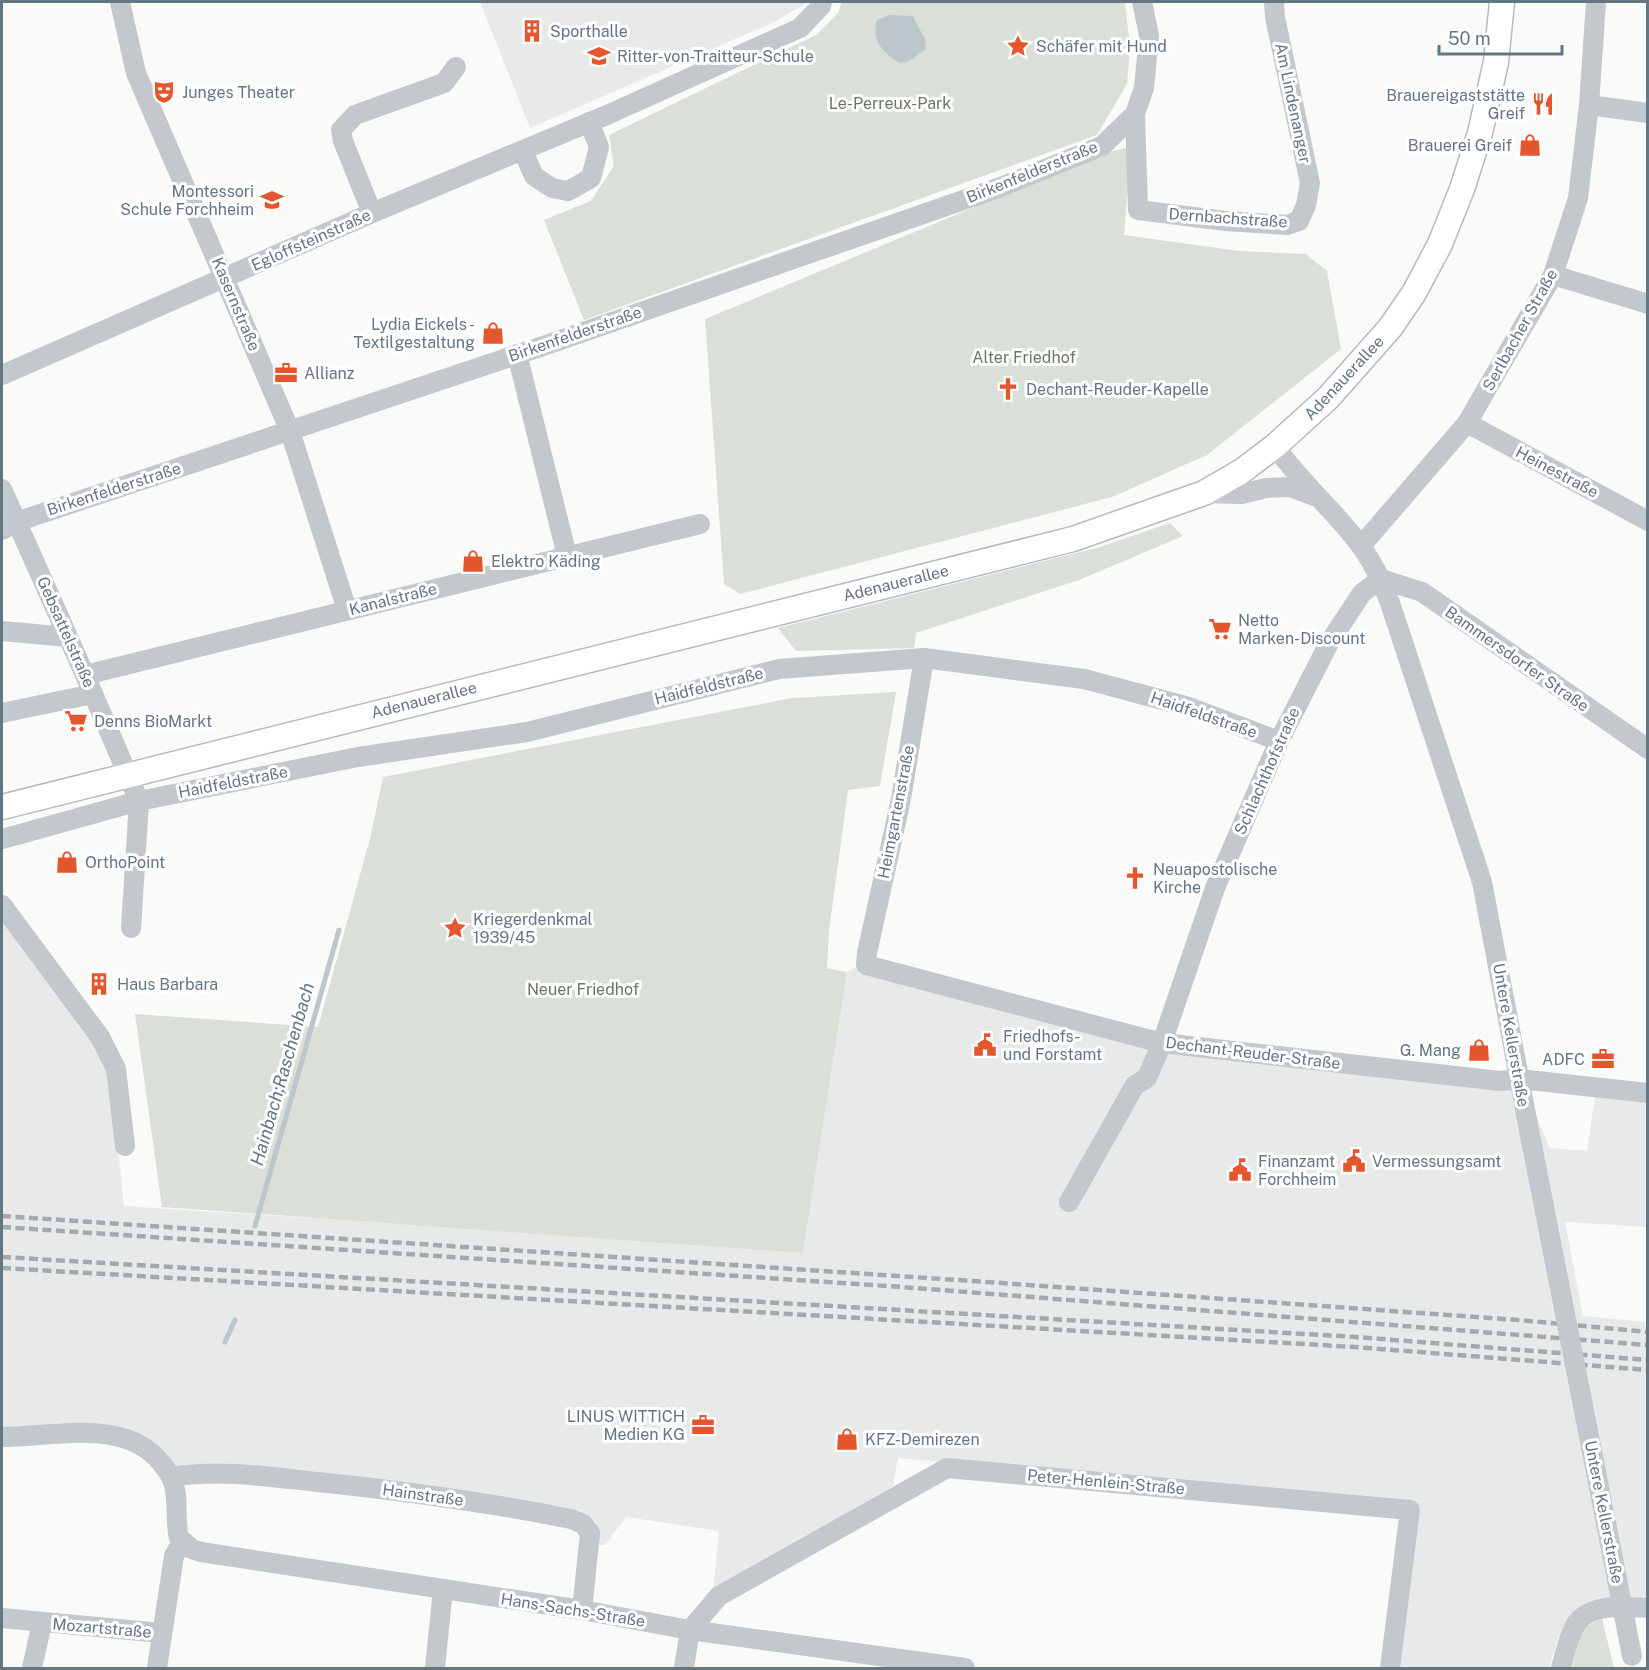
<svg xmlns="http://www.w3.org/2000/svg" width="1649" height="1670" font-family="'Public Sans',sans-serif">
<style>
.built{fill:#e8e9e9}
.green{fill:#dadfd7}
.water{fill:#bbc7cb}
.lines{fill:none;stroke-linecap:round;stroke-linejoin:round}
.stream{stroke:#bbc7cb;stroke-width:5}
.major-casing{stroke:#b5babe;stroke-width:27}
.minor{stroke:#c3c8cc;stroke-width:20}
.major{stroke:#fff;stroke-width:24}
.rail{stroke:#a2aab0;stroke-width:4.5;stroke-dasharray:9 4.5;stroke-linecap:butt}
.minor-bridge{stroke:#c3c8cc;stroke-width:20}
.labels{text-anchor:middle;dominant-baseline:central;stroke-width:6;stroke-linejoin:round;paint-order:stroke}
.poi-label{font-size:16px;fill:#657683;stroke:#fff;text-anchor:start}
.park-label{font-size:16px;fill:#687a64;stroke:#fff}
.street-label{font-size:16px;fill:#657683;stroke:#fff}
.water-label{font-size:18px;font-style:italic;fill:#60757c;stroke:#fff}
</style>
<rect width="100%" height="100%" fill="#fafaf8"/>
<g class="built">
<polygon points="480,2 805,2 804,5 772,23 530,128"/>
<polygon points="2,918 109,1061 124,1206 529,1232 803,1253 847,972 868,960 1164,1034 1521,1082 1550,1148 1587,1151 1595,1097 1647,1103 1647,1227 1565,1222 1583,1316 1647,1322 1647,1601 1575,1614 1558,1639 1549,1668 1395,1668 1417,1504 898,1458 893,1486 713,1594 719,1531 626,1517 605,1545 593,1545 596,1521 571,1514 170,1468 158,1449 2,1429"/>
</g>
<g class="green">
<polygon points="842,2 1125,2 1130,47 1127,84 1097,135 584,320 544,220 591,201 614,166 609,135 816,35 838,13"/>
<polygon points="1131,147 1124,235 1239,251 1306,254 1327,271 1341,349 1207,455 1112,497 740,594 724,584 705,319 1105,153"/>
<polygon points="1170,523 1183,536 1079,580 916,633 914,648 796,651 778,628 1100,547"/>
<polygon points="896,692 880,786 848,790 829,931 827,968 847,972 803,1253 162,1207 135,1014 318,1027 371,835 383,777 792,698"/>
<polygon points="1602,1618 1614,1668 1572,1668 1582,1629"/>
</g>
<path class="water" d="M890 15 913 16 925 39 926 49 909 61 900 63C883 54 871 40 877 20Z"/>
<g class="lines">
<g class="stream">
<polyline points="255,1226 339,930"/>
<polyline points="225,1342 235,1320"/>
</g>
<g class="major-casing">
<polyline id="major" points="2,807 1073,539 1204,493 1242,471 1275,446 1328,398 1390,328 1414,293 1440,244 1462,189 1480,133 1496,62 1502,2"/>
</g>
<g class="minor">
<polyline points="120,2 136,73 290,431 347,610"/>
<polyline points="1142,2 1149,35 1144,88 1135,114 1138,210 1226,221 1287,225 1299,221 1306,205 1310,183 1275,17 1274,2"/>
<polyline points="1589,105 1648,113"/>
<polyline points="523,151 534,176 552,188 568,191 591,178 599,147 589,122"/>
<polyline points="372,213 343,141 341,130 355,115 444,83 456,67"/>
<polyline points="1553,275 1648,304"/>
<polyline points="517,354 567,556"/>
<polyline points="2,375 372,213 607,115 800,28 821,6 822,2"/>
<polyline points="1467,423 1648,521"/>
<path d="M1275 446C1301 484 1337 512 1363 549 1375 566 1383 584 1390 603L1482 882 1528 1125"/>
<polyline points="2,489 85,675 139,801 131,928"/>
<polyline points="1204,493 1242,494 1266,488 1290,487 1314,496"/>
<polyline points="2,530 16,522 546,345 998,188 1102,146 1135,114"/>
<polyline points="1361,546 1467,423 1553,275 1578,198 1589,105 1596,2"/>
<polyline points="1381,579 1422,592 1648,749"/>
<polyline points="2,631 68,637"/>
<polyline points="924,658 901,799 867,953 866,965 1162,1043 1500,1081 1520,1079 1648,1093"/>
<polyline points="85,675 700,524"/>
<polyline points="2,713 93,694"/>
<polyline points="2,839 139,801 358,757 527,732 779,669 924,658 1084,679 1189,707 1279,741"/>
<polyline points="2,905 100,1037 116,1069 125,1146"/>
<polyline points="1069,1202 1135,1085 1147,1078 1162,1043 1215,888 1279,741 1329,643 1362,593 1381,579"/>
<path d="M2 1437C52 1437 126 1417 162 1464 166 1469 170 1474 172 1479 180 1498 174 1519 179 1538L192 1549 201 1552 582 1610 690 1630 965 1668"/>
<path d="M172 1477C220 1469 270 1477 318 1482 403 1491 487 1502 571 1519L583 1524 590 1533 582 1610"/>
<polyline points="2,1618 161,1633"/>
<polyline points="32,1668 42,1623"/>
<polyline points="157,1668 174,1556 182,1542"/>
<polyline points="435,1668 443,1589"/>
<polyline points="684,1668 690,1630 719,1596 947,1468 1410,1510 1390,1668"/>
<path d="M1561 1668C1564 1657 1571 1628 1579 1620 1597 1603 1625 1607 1648 1608"/>
</g>
<use href="#major" class="major"/>
<g class="rail">
<polyline points="2,1216 987,1282 1518,1320 1648,1332"/>
<polyline points="2,1227 902,1287 1648,1345"/>
<polyline points="2,1257 1356,1337 1648,1360"/>
<polyline points="2,1268 1355,1347 1648,1370"/>
</g>
<polyline class="minor-bridge" points="1528,1125 1632,1656"/>
</g>
<defs>
<g id="building-bare" transform="scale(1.8)"><path d="M-4-6H4V6H1V3H-1V6H-4ZM-2.5-4.3h1.7v1.8h-1.7ZM.8-4.3h1.7v1.8H.8ZM-2.5-1h1.7V.8h-1.7ZM.8-1h1.7V.8H.8Z" fill="#e4572e" stroke="#fff" stroke-width="2.5" paint-order="stroke"/></g>
<g id="sight-bare" transform="scale(1.8)"><path d="M0-6L1.8-2.2L6-1.7L2.9 1.2L3.7 5.4L0 3.3L-3.7 5.4L-2.9 1.2L-6-1.7L-1.8-2.2Z" fill="#e4572e" stroke="#fff" stroke-width="2.5" paint-order="stroke"/></g>
<g id="school-bare" transform="scale(1.8)"><path d="M0-5L7-2L0 1L-7-2ZM-4 1L0 2.5L4 1V4Q0 6-4 4Z" fill="#e4572e" stroke="#fff" stroke-width="2.5" paint-order="stroke"/></g>
<g id="theatre-bare" transform="scale(1.8)"><path d="M-5-5.5Q0-4 5-5.5V0Q5 5 0 6Q-5 5-5 0ZM-3.3-2.5H-1v1.5H-3.3ZM1-2.5H3.3v1.5H1ZM-2.8 1Q0 5.5 2.8 1Z" fill="#e4572e" stroke="#fff" stroke-width="2.5" paint-order="stroke"/></g>
<g id="restaurant-bare" transform="scale(1.8)"><path d="M-5-6h1v4h1v-4h1v4h1v-4h1v5L-1.5 .5V6h-2V.5L-5-1ZM5-6V6H3V1.5H1.5Q1.5-4 5-6Z" fill="#e4572e" stroke="#fff" stroke-width="2.5" paint-order="stroke"/></g>
<g id="shop-bare" transform="scale(1.8)"><path d="M-5-2.5h2.3a2.7 3.5 0 0 1 5.4 0H5L5.5 6h-11ZM-1.5-2.5h3a1.5 2.3 0 0 0-3 0Z" fill="#e4572e" stroke="#fff" stroke-width="2.5" paint-order="stroke"/></g>
<g id="office-bare" transform="scale(1.8)"><path d="M-6-3h4V-5.5h4V-3h4V5H-6ZM-1-4.5V-3h2v-1.5ZM-6 0V1H6V0Z" fill="#e4572e" stroke="#fff" stroke-width="2.5" paint-order="stroke"/></g>
<g id="church-bare" transform="scale(1.8)"><path d="M-1.2-6h2.4v3.5h3.3v2.4h-3.3V6h-2.4V-.1h-3.3v-2.4h3.3Z" fill="#e4572e" stroke="#fff" stroke-width="2.5" paint-order="stroke"/></g>
<g id="supermarket-bare" transform="scale(1.8)"><path d="M-6-5.5h2.5l.6 2H6L4.5 2H-2.5L-4.4-4H-6ZM-1.5 3.2a1.3 1.3 0 1 0 .1 0ZM3 3.2a1.3 1.3 0 1 0 .1 0Z" fill="#e4572e" stroke="#fff" stroke-width="2.5" paint-order="stroke"/></g>
<g id="civic-bare" transform="scale(1.8)"><path d="M-.6-6.5H3V-4.5H.6V-3L4-1V1h2V6H-6V1h2V-1L-.6-3ZM-1.2 2.5V6h2.4V2.5Z" fill="#e4572e" stroke="#fff" stroke-width="2.5" paint-order="stroke"/></g>
</defs>
<g fill-rule="evenodd">
<use href="#building-bare" x="532" y="31"/>
<use href="#sight-bare" x="1018" y="46"/>
<use href="#school-bare" x="599" y="56"/>
<use href="#theatre-bare" x="164" y="92"/>
<use href="#restaurant-bare" x="1543" y="104"/>
<use href="#shop-bare" x="1530" y="145"/>
<use href="#school-bare" x="272" y="200"/>
<use href="#shop-bare" x="493" y="333"/>
<use href="#office-bare" x="286" y="373"/>
<use href="#church-bare" x="1008" y="389"/>
<use href="#shop-bare" x="473" y="561"/>
<use href="#supermarket-bare" x="1220" y="629"/>
<use href="#supermarket-bare" x="76" y="721"/>
<use href="#shop-bare" x="67" y="862"/>
<use href="#church-bare" x="1135" y="878"/>
<use href="#sight-bare" x="455" y="928"/>
<use href="#building-bare" x="99" y="984"/>
<use href="#civic-bare" x="985" y="1045"/>
<use href="#shop-bare" x="1479" y="1050"/>
<use href="#office-bare" x="1603" y="1059"/>
<use href="#civic-bare" x="1354" y="1161"/>
<use href="#civic-bare" x="1240" y="1170"/>
<use href="#office-bare" x="703" y="1425"/>
<use href="#shop-bare" x="847" y="1439"/>
</g>
<g class="labels">
<g class="poi-label">
<text x="550" y="31">Sporthalle</text>
<text x="1036" y="46">Schäfer mit Hund</text>
<text x="617" y="56">Ritter-von-Traitteur-Schule</text>
<text x="182" y="92">Junges Theater</text>
<text x="1525" y="95" text-anchor="end">Brauereigaststätte<tspan x="1525" dy="18">Greif</tspan></text>
<text x="1512" y="145" text-anchor="end">Brauerei Greif</text>
<text x="254" y="191" text-anchor="end">Montessori<tspan x="254" dy="18">Schule Forchheim</tspan></text>
<text x="475" y="324" text-anchor="end">Lydia Eickels -<tspan x="475" dy="18">Textilgestaltung</tspan></text>
<text x="304" y="373">Allianz</text>
<text x="1026" y="389">Dechant-Reuder-Kapelle</text>
<text x="491" y="561">Elektro Käding</text>
<text x="1238" y="620">Netto<tspan x="1238" dy="18">Marken-Discount</tspan></text>
<text x="94" y="721">Denns BioMarkt</text>
<text x="85" y="862">OrthoPoint</text>
<text x="1153" y="869">Neuapostolische<tspan x="1153" dy="18">Kirche</tspan></text>
<text x="473" y="919">Kriegerdenkmal<tspan x="473" dy="18">1939/45</tspan></text>
<text x="117" y="984">Haus Barbara</text>
<text x="1003" y="1036">Friedhofs-<tspan x="1003" dy="18">und Forstamt</tspan></text>
<text x="1461" y="1050" text-anchor="end">G. Mang</text>
<text x="1585" y="1059" text-anchor="end">ADFC</text>
<text x="1258" y="1161">Finanzamt<tspan x="1258" dy="18">Forchheim</tspan></text>
<text x="1372" y="1161">Vermessungsamt</text>
<text x="685" y="1416" text-anchor="end">LINUS WITTICH<tspan x="685" dy="18">Medien KG</tspan></text>
<text x="865" y="1439">KFZ-Demirezen</text>
</g>
<g class="park-label">
<text x="890" y="103">Le-Perreux-Park</text>
<text x="1024" y="357">Alter Friedhof</text>
<text x="583" y="989">Neuer Friedhof</text>
</g>
<g class="street-label">
<text transform="translate(1293 103) rotate(78)">Am Lindenanger</text>
<text transform="translate(1032 172) rotate(-22)">Birkenfelderstraße</text>
<text transform="translate(1228 218) rotate(4)">Dernbachstraße</text>
<text transform="translate(311 240) rotate(-24)">Egloffsteinstraße</text>
<text transform="translate(236 304) rotate(67)">Kasernstraße</text>
<text transform="translate(1520 330) rotate(-61)">Serlbacher Straße</text>
<text transform="translate(575 334) rotate(-19)">Birkenfelderstraße</text>
<text transform="translate(1344 378) rotate(-47)">Adenauerallee</text>
<text transform="translate(1557 472) rotate(28)">Heinestraße</text>
<text transform="translate(114 489) rotate(-18)">Birkenfelderstraße</text>
<text transform="translate(896 583) rotate(-14)">Adenauerallee</text>
<text transform="translate(393 599) rotate(-14)">Kanalstraße</text>
<text transform="translate(66 632) rotate(66)">Gebsattelstraße</text>
<text transform="translate(1517 659) rotate(35)">Bammersdorfer Straße</text>
<text transform="translate(709 686) rotate(-14)">Haidfeldstraße</text>
<text transform="translate(424 700) rotate(-14)">Adenauerallee</text>
<text transform="translate(1204 715) rotate(19)">Haidfeldstraße</text>
<text transform="translate(1267 771) rotate(-66)">Schlachthofstraße</text>
<text transform="translate(233 782) rotate(-11)">Haidfeldstraße</text>
<text transform="translate(896 812) rotate(-79)">Heimgartenstraße</text>
<text transform="translate(1511 1035) rotate(80)">Untere Kellerstraße</text>
<text transform="translate(1253 1053) rotate(7)">Dechant-Reuder-Straße</text>
<text transform="translate(1106 1482) rotate(5)">Peter-Henlein-Straße</text>
<text transform="translate(423 1495) rotate(8)">Hainstraße</text>
<text transform="translate(1604 1512) rotate(79)">Untere Kellerstraße</text>
<text transform="translate(573 1610) rotate(9)">Hans-Sachs-Straße</text>
<text transform="translate(102 1628) rotate(5)">Mozartstraße</text>
</g>
<g class="water-label">
<text transform="translate(282 1074) rotate(-74)">Hainbach;Raschenbach</text>
</g>
</g>
<rect width="1649" height="1670" fill="none" stroke="#657683" stroke-width="6"/>
<path d="M1439 45v9h123v-9" fill="none" stroke="#657683" stroke-width="3"/>
<text x="1448" y="45" font-size="18" fill="#657683" stroke="#ffffff" stroke-width="4.5" paint-order="stroke">50 m</text>
</svg>
